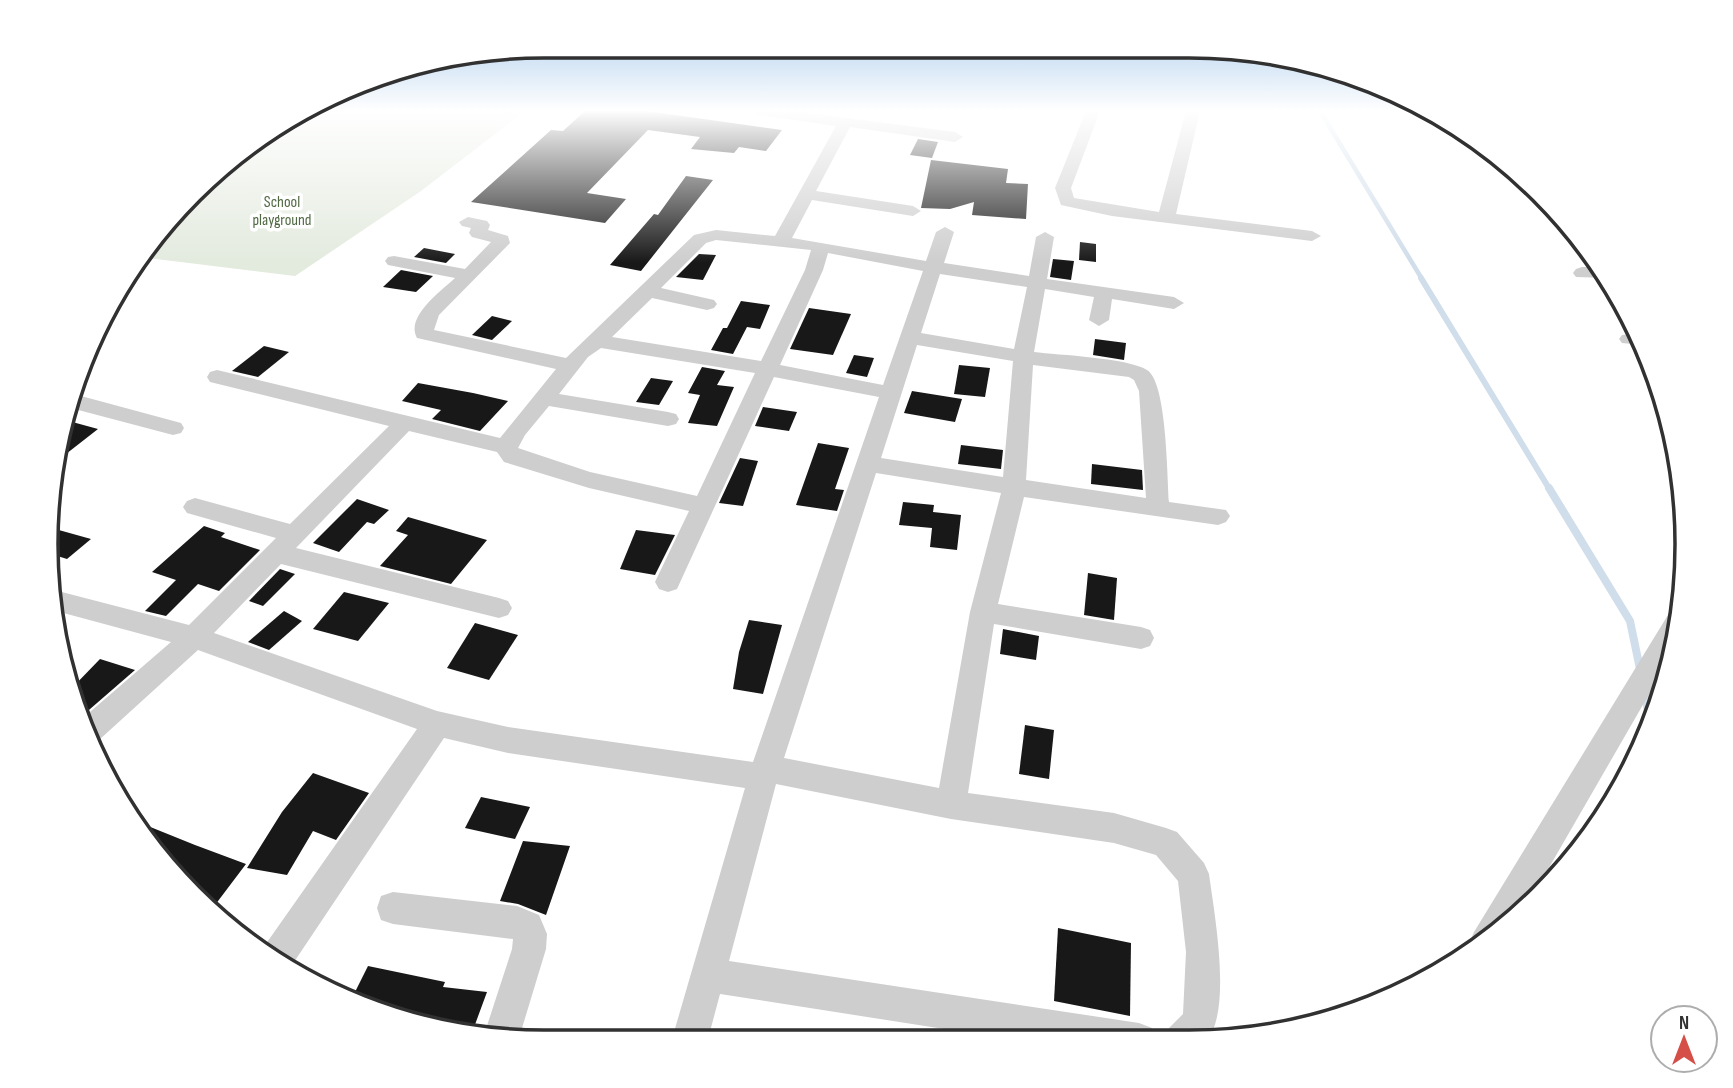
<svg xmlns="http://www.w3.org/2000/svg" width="1733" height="1088" font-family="'Sofia Sans Condensed',sans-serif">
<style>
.green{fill:#e3eade}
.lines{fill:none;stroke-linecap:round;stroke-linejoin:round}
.stream-far2{stroke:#d0ddea;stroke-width:4.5}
.stream-far1{stroke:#d0ddea;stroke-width:6}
.stream{stroke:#d0ddea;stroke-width:8}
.building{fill:#181818}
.minor{fill:#cecece;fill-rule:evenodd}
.labels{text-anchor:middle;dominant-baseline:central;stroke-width:7;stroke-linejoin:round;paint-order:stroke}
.far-park-label{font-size:16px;fill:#506943;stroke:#fff}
.rim{fill:none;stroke:#313131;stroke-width:3.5}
</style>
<rect width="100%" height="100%" fill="#fff"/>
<path class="green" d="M325 111H525L421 191 295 276 140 257C172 197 268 147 325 111Z"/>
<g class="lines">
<polyline class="stream-far2" points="1320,111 1422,279"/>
<polyline class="stream-far1" points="1421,278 1550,490"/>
<g class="stream">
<polyline points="1549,488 1630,621 1640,669"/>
<polyline points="1644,691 1651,725"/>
</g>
</g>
<g class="building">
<polygon points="585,111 647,111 782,130 766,151 739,147 734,153 691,149 700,137 648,130 587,193 626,199 605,223 471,202 551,130 563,131"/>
<polygon points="918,139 938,142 932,158 910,155"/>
<polygon points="931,160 1008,169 1006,183 1028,184 1026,219 972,215 974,202 950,209 921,208"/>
<polygon points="686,176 713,180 641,271 610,265 654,214 658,215"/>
<polygon points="1080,242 1096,244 1096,262 1079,260"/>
<polygon points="424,248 455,254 446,263 414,257"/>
<polygon points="699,254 716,255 703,280 676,277"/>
<polygon points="1053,259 1074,261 1071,280 1050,277"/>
<polygon points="401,270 433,276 416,292 383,287"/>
<polygon points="741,301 770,305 760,329 747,327 733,354 711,350 723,328 727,328"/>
<polygon points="809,308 851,314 833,355 790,349"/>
<polygon points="492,316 512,321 492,340 472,335"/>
<polygon points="1095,339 1126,343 1124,360 1093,355"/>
<polygon points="264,346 289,352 258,377 232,371"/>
<polygon points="854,355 874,358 867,377 846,373"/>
<polygon points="959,365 990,368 985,397 954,394"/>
<polygon points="702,367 725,371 717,385 734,387 717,426 688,423 700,395 688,393"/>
<polygon points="651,378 673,381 659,405 636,402"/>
<polygon points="418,383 473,393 508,401 480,431 432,419 441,410 402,401"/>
<polygon points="912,391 962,399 955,422 904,413"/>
<polygon points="763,407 797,412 789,431 755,426"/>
<polygon points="65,420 98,429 57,461 64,425"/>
<polygon points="818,443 849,448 835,489 844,490 837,511 796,505"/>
<polygon points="961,445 1003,450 1001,469 958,464"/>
<polygon points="740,458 758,461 743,506 719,503"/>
<polygon points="1092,464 1142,470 1143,490 1091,484"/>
<polygon points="357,499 389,510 374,524 367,522 339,552 313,543"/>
<polygon points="903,502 934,505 933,512 961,515 957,550 930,547 932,528 899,525"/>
<polygon points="408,517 487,540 451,584 380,566 408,535 396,531"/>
<polygon points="204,526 225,533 221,537 260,550 219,591 198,584 166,616 145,611 176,580 152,572"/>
<polygon points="48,527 91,539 67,559 51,554"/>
<polygon points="636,530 675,535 655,575 620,569"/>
<polygon points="280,569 295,574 263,606 249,601"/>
<polygon points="1088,573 1117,578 1114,620 1084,615"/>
<polygon points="344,592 389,603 358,641 313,629"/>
<polygon points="284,611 302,621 269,650 248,642"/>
<polygon points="749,620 782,625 763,694 733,689 739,652"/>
<polygon points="475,623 518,635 489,680 447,668"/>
<polygon points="1003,629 1039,636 1036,660 1000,654"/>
<polygon points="100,659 135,670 82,716 70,690"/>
<polygon points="1025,725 1054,730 1049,779 1019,774"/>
<polygon points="313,773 369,793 336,840 313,831 287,875 247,868 282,812"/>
<polygon points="481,797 530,807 515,839 465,828"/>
<polygon points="128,818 195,845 246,864 212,909"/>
<polygon points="523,841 570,846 546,915 518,904 500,901"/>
<polygon points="1058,928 1131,943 1130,1016 1054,1001"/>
<polygon points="368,966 445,982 443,987 487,992 473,1030 427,1024 350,1002"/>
</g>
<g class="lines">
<g class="minor">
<path d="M753 111H793L955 132 963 137 955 142 850 127 816 191 913 206 921 211 913 216 812 200 792 238 926 261 936 232 945 227 954 232 944 263 1029 276 1036 237 1045 232 1054 237 1047 279 1174 297 1184 303 1174 309 1112 299 1109 320 1099 326 1089 320 1094 297 1045 289 1034 352C1058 355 1129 358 1147 370 1167 382 1167 476 1169 502L1226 510 1230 516 1226 522 1218 525 1024 497 998 604 1141 627 1150 630 1154 638 1150 646 1141 649 994 624 968 793 1114 813 1166 828 1177 832 1204 863 1209 874C1214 912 1233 1012 1206 1041H1164L1169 1028 1183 1014 1186 952 1178 881 1156 855 1114 843 951 819 776 784 729 961 1139 1023 1152 1028 1157 1041H1021L720 994 708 1039H672L745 788 508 753 444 738 290 968 262 952 263 948 417 729 198 650 99 740 94 742 83 718 171 642 56 611 54 590 189 625 276 538 187 513 183 507 187 501 195 498 290 524 389 426 210 382 207 377 210 372 217 370 500 438 556 369 417 338C405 317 441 291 455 278L388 265 385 261 388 257 394 256 465 269 491 242 472 237 469 233 471 228 462 226 459 222 468 217 487 221 490 225 488 230 508 236 510 243 439 315 434 330 566 358 694 235 716 230 775 236 836 126 760 115ZM716 240 811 250 805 270 761 361 612 337 652 298 707 310 714 308 717 304 714 300 661 288 706 243ZM828 253 923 271 883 385 780 365 823 270ZM940 274 1027 287 1014 349 921 333ZM917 345 1013 361 1003 477 881 458ZM601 348 755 373 697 496 590 472 518 448 525 435 549 406 668 426 676 424 679 419 676 414 668 412 559 394 588 357ZM1033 365 1129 377 1134 380 1139 391 1146 498 1026 480ZM774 377 879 397 753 762 508 727 437 711 214 633 281 564 499 618 508 615 512 608 508 601 499 598 296 548 409 431 497 452 504 462 589 488 689 511 655 582 659 589 668 592 677 589ZM876 473 1001 493 970 612 939 788 784 758Z"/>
<polygon points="1086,111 1100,111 1071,188 1074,198 1159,212 1186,111 1200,111 1176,214 1312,231 1321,236 1312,241 1112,216 1061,205 1055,188"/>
<polygon points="1582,267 1601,267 1608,278 1576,277 1573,273 1576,269"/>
<polygon points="1638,333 1643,345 1622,343 1619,339 1622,335"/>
<polygon points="70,393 181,423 184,428 181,433 173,435 67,407"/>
<polygon points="1680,606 1674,651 1528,904 1493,939 1472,952 1469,944 1474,932 1671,610"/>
<polygon points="393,892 517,906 539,915 547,934 546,949 519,1038 483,1038 512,949 513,939 393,924 381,920 377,908 381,896"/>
</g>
</g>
<linearGradient id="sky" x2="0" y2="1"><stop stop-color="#9ec4e9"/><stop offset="0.42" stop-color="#fff"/><stop offset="1" stop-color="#fff" stop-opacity="0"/></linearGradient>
<rect width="1733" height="263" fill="url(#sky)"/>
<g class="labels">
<g class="far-park-label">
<text x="282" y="202">School<tspan x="282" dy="18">playground</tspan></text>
</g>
</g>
<path d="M0 0H1733V1088H0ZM544 58H1189A486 486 0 0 1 1675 544V544A486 486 0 0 1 1189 1030H544A486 486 0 0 1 58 544V544A486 486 0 0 1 544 58Z" fill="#fff" fill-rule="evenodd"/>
<path class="rim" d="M544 58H1189A486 486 0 0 1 1675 544V544A486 486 0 0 1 1189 1030H544A486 486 0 0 1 58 544V544A486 486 0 0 1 544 58Z"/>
<g transform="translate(1684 1039)"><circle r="33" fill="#ffffff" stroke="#adadad" stroke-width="2"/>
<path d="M0-5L12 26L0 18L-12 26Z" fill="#d54e47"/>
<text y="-10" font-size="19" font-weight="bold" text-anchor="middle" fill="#313131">N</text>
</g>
</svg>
